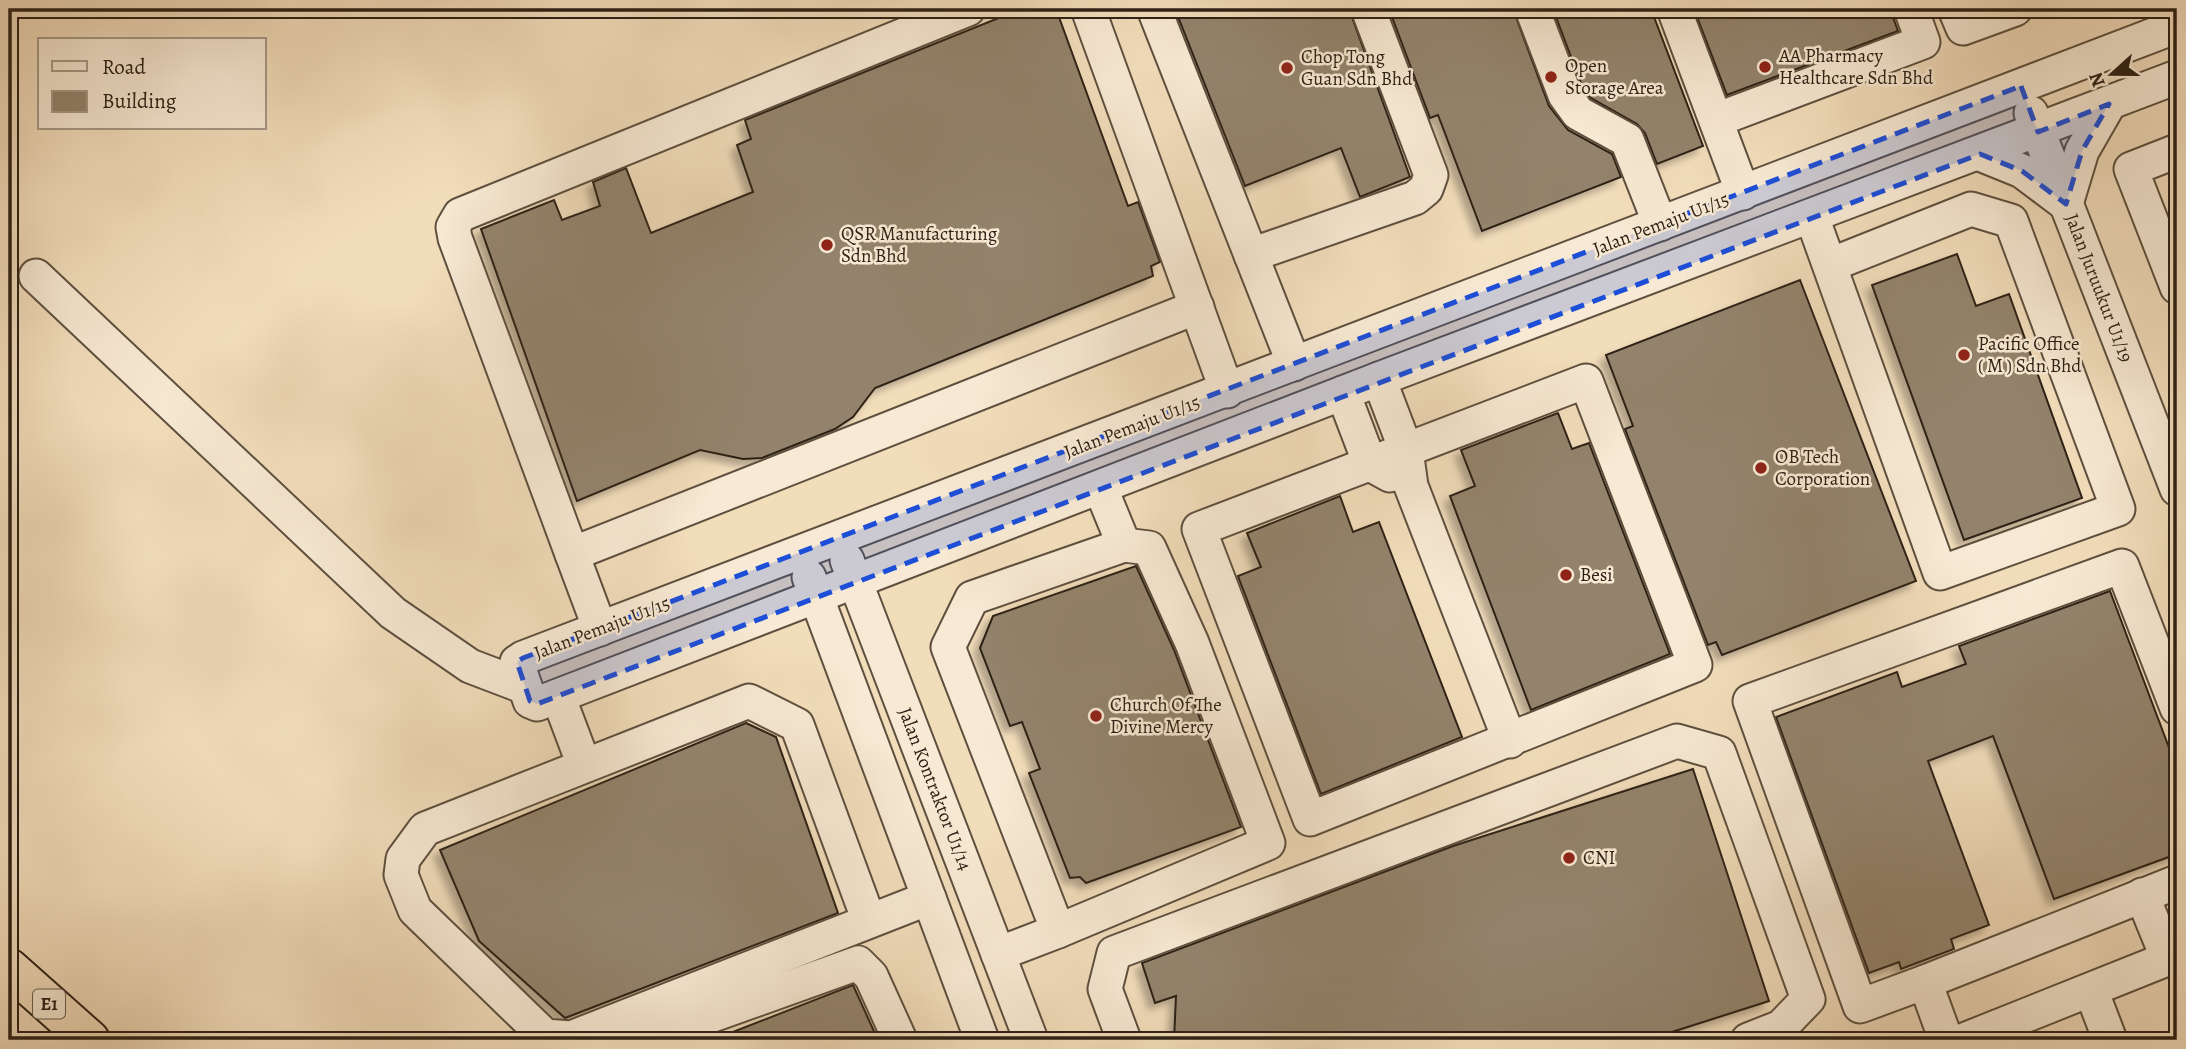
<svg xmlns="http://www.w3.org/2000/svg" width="2186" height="1049" font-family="Alegreya,serif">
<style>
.building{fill:#93836c;stroke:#2d2116;stroke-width:2;filter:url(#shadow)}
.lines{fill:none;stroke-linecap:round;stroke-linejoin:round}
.minor-casing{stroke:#5e503f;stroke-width:37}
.highway-casing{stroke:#2d2116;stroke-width:42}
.minor{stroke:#f7e9d3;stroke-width:33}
.highway{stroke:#f2ddbb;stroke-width:38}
.marked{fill:#1d4ed8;fill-opacity:0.2;stroke:#1d4ed8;stroke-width:5;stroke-dasharray:14 9;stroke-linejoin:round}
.poi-dot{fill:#8f2418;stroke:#f7e9d3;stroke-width:2.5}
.labels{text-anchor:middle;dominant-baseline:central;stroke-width:5;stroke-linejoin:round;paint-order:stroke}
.shield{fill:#f7e9d3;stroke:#6a5d4f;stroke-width:2}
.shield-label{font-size:18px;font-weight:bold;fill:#2d2116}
.poi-label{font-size:19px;fill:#2d2116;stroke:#f7e9d3;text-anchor:start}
.street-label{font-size:19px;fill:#2d2116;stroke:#f7e9d3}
</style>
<defs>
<filter id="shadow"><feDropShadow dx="-6" dy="6" stdDeviation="3.5" flood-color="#0004"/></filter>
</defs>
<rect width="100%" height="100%" fill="#f2ddbb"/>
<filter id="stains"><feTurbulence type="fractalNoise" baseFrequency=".00286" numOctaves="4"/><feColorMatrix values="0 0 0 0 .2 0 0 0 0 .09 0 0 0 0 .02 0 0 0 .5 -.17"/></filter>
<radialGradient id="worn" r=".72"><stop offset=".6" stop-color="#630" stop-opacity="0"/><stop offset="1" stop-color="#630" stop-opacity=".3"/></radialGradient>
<g class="building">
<polygon points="1021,9 1056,9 1128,206 1138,202 1160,262 1151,266 1153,276 875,388 853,417 835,429 762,458 743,459 700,450 577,501 481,229 554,200 562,220 600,206 593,182 626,168 651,233 753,192 737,145 751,139 745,120"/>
<polygon points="1175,9 1349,9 1410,177 1360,197 1341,148 1245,186"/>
<polygon points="1389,9 1513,9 1549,106 1568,130 1612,154 1621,177 1482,231 1438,115 1430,118"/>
<polygon points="1553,9 1651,9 1703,146 1657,164 1645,133 1637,124 1591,98 1582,86"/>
<polygon points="1694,9 1890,9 1898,31 1727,95"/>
<polygon points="1957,254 1976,306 2009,294 2082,498 1964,540 1872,285"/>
<polygon points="1800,280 1916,581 1722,655 1716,642 1708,645 1625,429 1633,426 1606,355"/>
<polygon points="1558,413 1572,449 1589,443 1670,654 1531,710 1450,496 1475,486 1461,450"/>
<polygon points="1340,496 1353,532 1379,522 1462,737 1321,794 1238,576 1261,567 1247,533"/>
<polygon points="1136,566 1174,650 1241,827 1086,883 1080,877 1070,878 1029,773 1040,769 1022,722 1010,726 980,648 993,616"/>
<polygon points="2110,591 2177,769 2177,854 2054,899 1993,736 1928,761 1989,925 1951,939 1954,949 1901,969 1899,962 1869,973 1776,717 1897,672 1902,687 1966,664 1959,646"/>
<polygon points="746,723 776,737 838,913 565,1018 479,941 440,850"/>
<polygon points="1693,769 1769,1001 1647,1040 1174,1040 1176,996 1155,1003 1142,963 1453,846"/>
<polygon points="853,985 878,1040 715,1040 715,1039"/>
</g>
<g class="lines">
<g class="minor-casing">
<g id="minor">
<polyline points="968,9 460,215 453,227 455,238 572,554 1197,307"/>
<polyline points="1088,9 1227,391"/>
<polyline points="1154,9 1294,364"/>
<polyline points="1532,9 1565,95 1578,113 1627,140 1660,224"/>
<polyline points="1674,9 1743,193"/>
<polyline points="1955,9 1963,28 2015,9"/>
<polyline points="2177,26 523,658 517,662 530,701 537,704 1379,379 2177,77"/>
<polyline points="2031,113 2177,489"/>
<polyline points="1716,120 1923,42 1911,9"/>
<polyline points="2177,151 2131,169 2177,287"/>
<polyline points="1980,154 2022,171 2066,204"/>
<polyline points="2066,204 2082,151 2109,104"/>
<polyline points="1812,217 1940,573 2118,509 2011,221 1971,209 1830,265"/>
<polyline points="1251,255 1415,198 1426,189 1431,175 1368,9"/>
<polyline points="36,276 393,613 470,666 525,687"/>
<polyline points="1379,379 1406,450 1411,486 1510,741"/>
<polygon points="1586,381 1695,665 1310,819 1199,529"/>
<polyline points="1343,393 1370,464 1390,475"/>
<polyline points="572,554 600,629"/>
<polyline points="847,560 1031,1040"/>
<polyline points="809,577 982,1040"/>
<polyline points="558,696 584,765"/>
<polyline points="2142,895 2168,959"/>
<polyline points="869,921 797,725 749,701 425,829 403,859 401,875 415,910 545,1036 571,1038 929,898"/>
<polyline points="1058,931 1268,843 1192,643 1149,548 1124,545"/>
<polyline points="998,954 1058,931 948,647 972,598 1124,545 1101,489"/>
<polyline points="1925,982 2177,882"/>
<polyline points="2091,990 2110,1040"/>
<polyline points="643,1040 858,963 871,976 900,1040"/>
<polyline points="1124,1040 1105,989 1114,953 1677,741 1719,753 1808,999 1781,1027 1748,1040"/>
<polyline points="1946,1040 1925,982 1860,1006 1750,701 2122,566 2177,708"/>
<polyline points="1964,1040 2177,955"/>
</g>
</g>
<g class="highway-casing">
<polyline id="highway" points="9,968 90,1040"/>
</g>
<use href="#minor" class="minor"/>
<use href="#highway" class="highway"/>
</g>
<path class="marked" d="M2021 86 2038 132 2109 104 2082 151 2066 204 2022 171 1980 154 537 704 530 701 517 662 523 658Z"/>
<g class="poi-dot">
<circle cx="1765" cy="67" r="7"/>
<circle cx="1287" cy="68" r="7"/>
<circle cx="1551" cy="77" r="7"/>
<circle cx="827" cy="245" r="7"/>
<circle cx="1964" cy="355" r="7"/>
<circle cx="1761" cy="468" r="7"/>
<circle cx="1566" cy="575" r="7"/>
<circle cx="1096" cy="716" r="7"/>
<circle cx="1569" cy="858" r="7"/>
</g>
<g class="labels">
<rect class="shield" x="33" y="989.5" width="32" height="29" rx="5"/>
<g class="shield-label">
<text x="49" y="1004">E1</text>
</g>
<g class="poi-label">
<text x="1779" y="56">AA Pharmacy<tspan x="1779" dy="22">Healthcare Sdn Bhd</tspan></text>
<text x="1301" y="57">Chop Tong<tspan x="1301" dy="22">Guan Sdn Bhd</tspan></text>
<text x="1565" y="66">Open<tspan x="1565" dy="22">Storage Area</tspan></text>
<text x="841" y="234">QSR Manufacturing<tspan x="841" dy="22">Sdn Bhd</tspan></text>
<text x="1978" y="344">Pacific Office<tspan x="1978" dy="22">( M ) Sdn Bhd</tspan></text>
<text x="1775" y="457">OB Tech<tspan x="1775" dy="22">Corporation</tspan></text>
<text x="1580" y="575">Besi</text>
<text x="1110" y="705">Church Of The<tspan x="1110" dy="22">Divine Mercy</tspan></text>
<text x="1583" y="858">CNI</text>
</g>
<g class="street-label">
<text transform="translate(1661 224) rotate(-21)">Jalan Pemaju U1/15</text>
<text transform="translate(2099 288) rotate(69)">Jalan Juruukur U1/19</text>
<text transform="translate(1132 427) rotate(-21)">Jalan Pemaju U1/15</text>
<text transform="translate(602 628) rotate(-21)">Jalan Pemaju U1/15</text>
<text transform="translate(935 789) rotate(69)">Jalan Kontraktor U1/14</text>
</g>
</g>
<rect width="2186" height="1049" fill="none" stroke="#f2ddbb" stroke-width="35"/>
<rect x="10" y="10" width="2165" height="1028" fill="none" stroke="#2d2116" stroke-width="3.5"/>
<rect x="18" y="18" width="2151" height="1014" fill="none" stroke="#2d2116" stroke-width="2"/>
<rect x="38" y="38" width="228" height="91" fill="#f7e9d3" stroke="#a69987" stroke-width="2"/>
<rect x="52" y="61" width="35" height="10" fill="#f7e9d3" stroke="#a69987" stroke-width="2"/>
<text x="102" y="74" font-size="21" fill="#2d2116">Road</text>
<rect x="52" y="91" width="35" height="21" fill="#93836c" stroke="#a69987" stroke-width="2"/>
<text x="102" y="108" font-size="21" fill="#2d2116">Building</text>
<g transform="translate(2112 74) rotate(249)" stroke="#f7e9d3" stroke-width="5" paint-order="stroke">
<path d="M0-5L12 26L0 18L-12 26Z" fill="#2d2116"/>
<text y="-10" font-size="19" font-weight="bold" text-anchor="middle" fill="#2d2116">N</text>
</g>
<rect width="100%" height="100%" filter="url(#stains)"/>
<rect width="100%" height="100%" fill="url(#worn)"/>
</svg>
